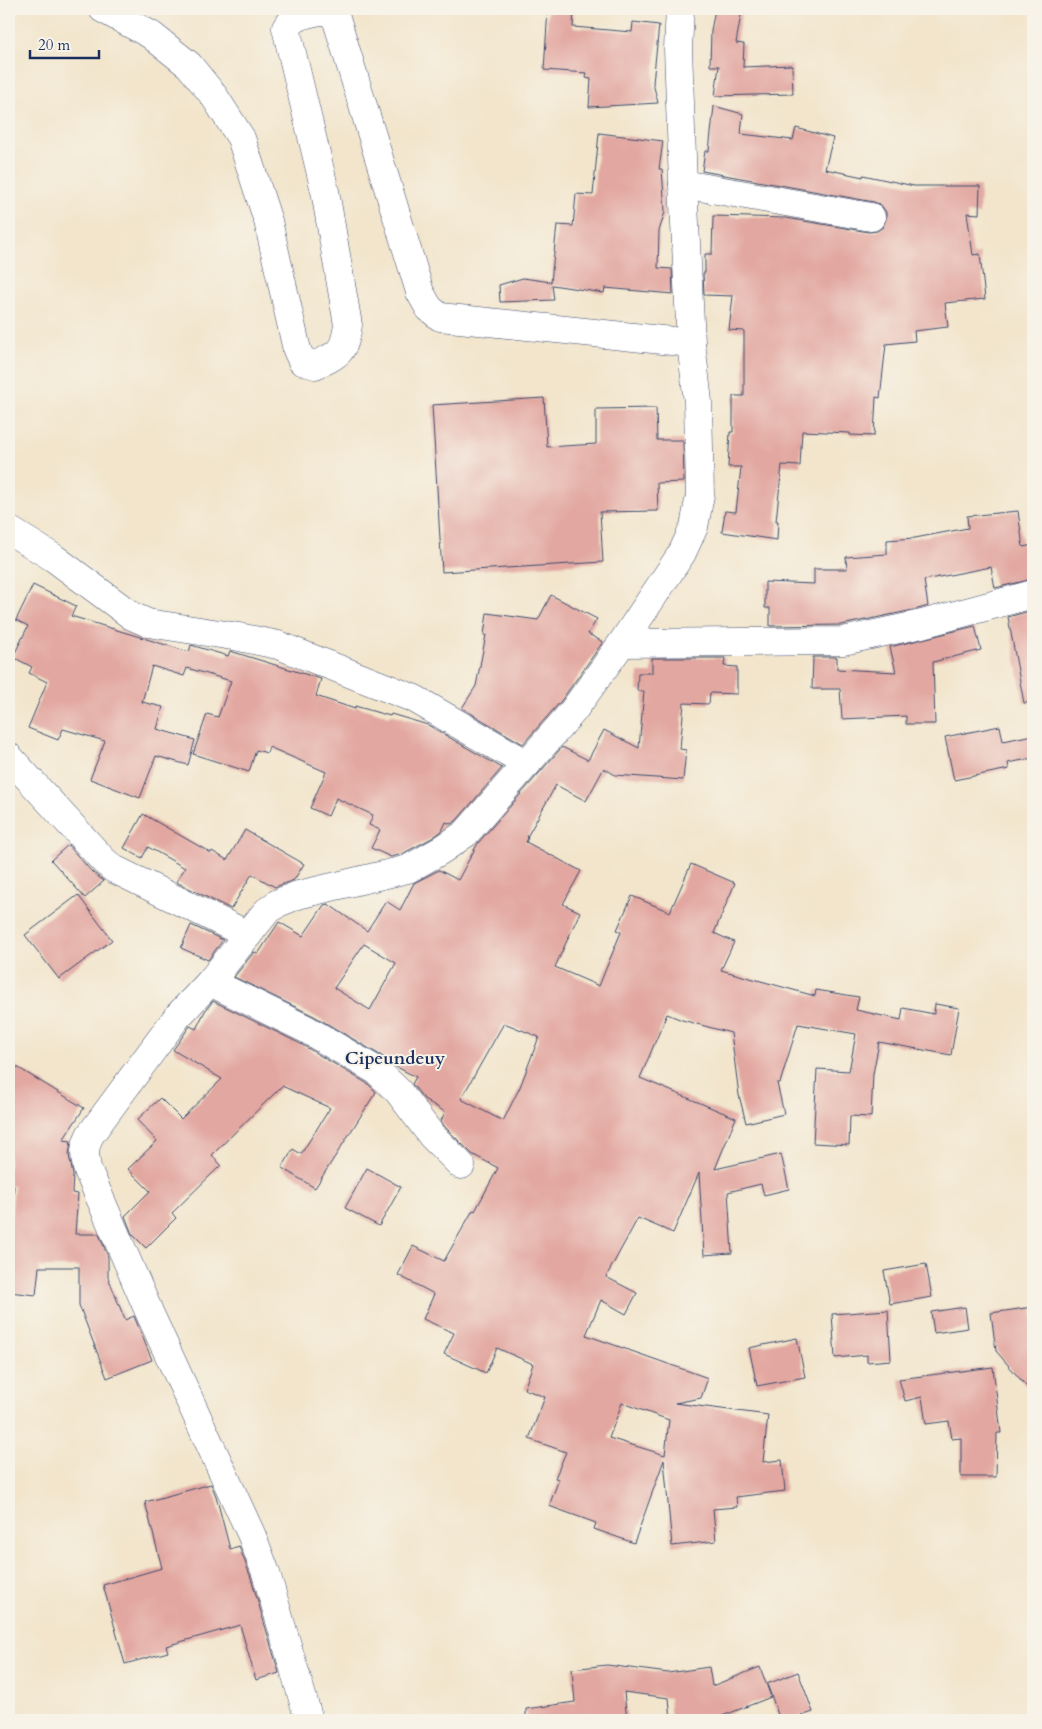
<svg xmlns="http://www.w3.org/2000/svg" width="1042" height="1729" font-family="Cardo,serif">
<style>
.building{fill:#e2a7a0;fill-rule:evenodd}
.lines{fill:none;stroke-linecap:round;stroke-linejoin:round}
.minor-casing{stroke:#3b4a6e;stroke-width:29}
.minor{stroke:#fff;stroke-width:28}
.labels{text-anchor:middle;dominant-baseline:central;stroke-width:4;stroke-linejoin:round;paint-order:stroke}
.quarter-label{font-size:18px;font-weight:bold;fill:#1b2f5e;stroke:#f7f3e8}
</style>
<rect width="100%" height="100%" fill="#f7f3e8"/>
<filter id="ink" filterUnits="userSpaceOnUse"><feTurbulence type="fractalNoise" baseFrequency=".02" numOctaves="2"/><feDisplacementMap in="SourceGraphic" scale="10" xChannelSelector="R" yChannelSelector="G"/><feConvolveMatrix kernelMatrix="1 2 1 2 8 2 1 2 1" color-interpolation-filters="sRGB"/></filter>
<filter id="wash" filterUnits="userSpaceOnUse"><feTurbulence type="fractalNoise" baseFrequency=".0096" numOctaves="4" result="noise"/><feDisplacementMap in="SourceGraphic" scale="20" xChannelSelector="R" yChannelSelector="G"/><feGaussianBlur stdDeviation="1.12" result="paint"/><feColorMatrix in="noise" values="0 0 0 0 0 0 0 0 0 0 0 0 0 0 0 0 0 1.4 0 .05"/><feComposite in="paint" operator="in"/></filter>
<g filter="url(#wash)">
<rect width="100%" height="100%" fill="#f2e5cc"/>
<g id="blocks">
<g class="building">
<polygon points="548,9 574,9 573,27 632,32 633,22 659,25 653,83 658,103 589,107 591,79 586,78 587,73 544,70"/>
<polygon points="715,9 742,9 736,43 744,44 743,67 792,65 793,94 715,96 719,66 710,66 711,31"/>
<polygon points="714,106 743,114 741,134 793,140 796,128 833,138 825,169 863,177 863,175 914,186 980,186 979,214 967,213 973,255 980,254 985,299 945,303 948,327 914,331 915,341 886,344 880,398 876,397 874,436 850,435 850,433 802,431 800,466 782,465 776,521 778,521 777,540 722,532 725,511 736,512 741,467 728,467 730,432 733,432 733,396 744,396 744,331 729,330 733,296 704,295 703,273 705,273 705,254 712,254 713,216 786,218 869,232 877,231 883,227 886,219 886,212 881,205 874,202 702,171 705,151 709,151"/>
<polygon points="599,133 663,141 659,169 662,169 665,212 659,231 658,268 672,269 673,294 605,288 604,293 552,285 554,300 500,302 499,285 523,278 551,282 557,225 573,226 576,194 593,195"/>
<polygon points="544,398 547,447 596,444 596,409 656,408 657,440 683,440 684,482 657,483 658,511 600,512 603,562 442,572 432,405"/>
<polygon points="1018,511 1023,547 1033,545 1033,579 995,588 991,567 924,580 928,606 918,609 841,625 770,626 770,608 765,608 765,582 814,584 814,569 847,569 846,557 887,554 887,540 915,538 968,528 967,516"/>
<polygon points="33,585 76,606 71,616 189,652 191,645 228,656 230,651 321,679 316,696 355,709 355,706 390,716 391,714 428,725 502,768 456,821 451,824 446,822 442,831 432,838 402,854 391,857 371,848 380,830 369,825 373,815 336,798 328,816 310,808 326,772 269,747 267,753 256,750 249,772 193,754 207,714 218,717 231,681 187,668 184,676 152,666 142,702 163,707 157,729 195,740 188,765 156,756 140,798 90,779 105,741 63,729 58,740 28,728 47,682 29,673 32,667 13,657 28,626 16,620"/>
<polygon points="551,595 597,619 588,634 603,642 561,701 523,744 462,708 476,686 486,635 484,635 487,613 538,620"/>
<polygon points="1033,610 1033,702 1024,703 1008,617"/>
<polygon points="975,626 981,650 933,662 935,724 906,724 906,716 842,719 840,689 812,689 813,657 837,657 837,669 896,672 890,647"/>
<path d="M652 658H725L724 666 737 667V694L710 693 709 704 684 703 680 749 686 750 683 780 615 775 604 768 586 801 556 785 527 837 528 838 526 842 581 871 563 904 580 912 555 967 599 986 621 932 617 930 632 896 670 912 691 864 735 883 714 933 734 942 721 970 815 996 816 990 859 997 856 1010 901 1020 903 1008 934 1014 935 1004 959 1008 951 1055 879 1042 873 1074 871 1117 850 1116 849 1145 813 1143 817 1069 849 1071 856 1034 798 1024 780 1083H777L784 1114 746 1123 739 1095 731 1033 682 1020 667 1014 640 1078 736 1118 715 1169 781 1154 789 1189 764 1195 761 1184 728 1192 732 1253 704 1255 699 1173 673 1233 638 1218 606 1277 637 1293 626 1314 601 1300 586 1335 708 1378 701 1398 675 1403 768 1415 763 1462 782 1460 785 1491 736 1497 737 1507 713 1509 716 1541 672 1546 664 1460 634 1543 594 1529 596 1523 549 1506 559 1479 555 1478 566 1452 529 1439 545 1397 524 1389 533 1364 497 1348 486 1373 444 1354 454 1333 423 1319 434 1294 398 1275 413 1246 444 1261 473 1210 475 1211 498 1168 472 1154 444 1126 441 1121 445 1112 424 1099 412 1084 416 1077 393 1065 385 1058 314 1016 234 977 254 952 258 954 279 922 303 936 324 905 328 904 367 931 386 901 400 910 414 883 439 870 458 880 478 843 562 747 588 760 604 730 639 748 644 691H637L638 673H652ZM364 944 396 963 370 1010 334 988ZM504 1023 539 1037 520 1087 503 1121 461 1099ZM622 1403 669 1420 665 1455 609 1438Z"/>
<polygon points="1000,726 1003,741 1033,735 1033,758 1008,763 1009,769 954,780 945,737"/>
<polygon points="143,814 211,853 212,851 227,860 245,830 304,864 294,880 275,887 252,874 231,909 176,882 185,868 148,847 142,858 124,848"/>
<polygon points="68,845 92,872 104,881 85,898 51,860"/>
<polygon points="78,895 112,940 59,979 25,935"/>
<polygon points="191,925 223,940 208,960 181,948"/>
<polygon points="213,1001 299,1043 368,1084 376,1092 315,1188 282,1168 293,1149 301,1154 330,1108 282,1086 212,1155 221,1165 172,1213 176,1218 146,1248 132,1234 125,1216 150,1191 128,1169 157,1141 137,1120 160,1098 181,1119 222,1079 173,1050 190,1026 196,1029 205,1011"/>
<polygon points="9,1062 84,1108 63,1140 71,1141 69,1155 73,1175 72,1193 78,1194 75,1234 99,1234 108,1257 108,1277 125,1320 134,1316 152,1360 107,1378 79,1305 79,1267 39,1267 36,1295 9,1292 9,1245 14,1186 9,1186"/>
<polygon points="367,1168 401,1187 379,1226 345,1208"/>
<polygon points="926,1264 932,1297 890,1304 884,1271"/>
<polygon points="965,1307 968,1328 934,1333 931,1312"/>
<polygon points="1033,1307 1033,1394 996,1351 991,1313"/>
<polygon points="888,1310 891,1360 867,1362 867,1355 835,1358 832,1314"/>
<polygon points="797,1338 805,1377 757,1386 749,1348"/>
<polygon points="993,1367 1001,1433 997,1433 996,1477 961,1477 961,1438 952,1439 949,1421 926,1424 922,1397 905,1401 899,1379"/>
<polygon points="211,1484 216,1496 230,1549 239,1546 251,1578 279,1673 256,1680 240,1625 166,1646 168,1652 125,1664 103,1585 162,1568 145,1502"/>
<polygon points="607,1665 668,1673 709,1667 712,1686 760,1667 771,1697 712,1720 671,1720 669,1698 624,1692 627,1720 526,1720 526,1709 575,1702 572,1669"/>
<polygon points="798,1672 813,1712 790,1720 780,1720 767,1684"/>
</g>
</g>
</g>
<g filter="url(#ink)">
<use href="#blocks" fill-opacity="0" stroke="#3b4a6e" stroke-width="1"/>
<g class="lines">
<g class="minor-casing">
<g id="minor">
<path d="M103 9 151 35 189 65 214 96 241 138 268 221 297 350 302 361 315 365C340 354 344 352 348 325L325 191 286 28C296 14 310 13 326 10L333 15 337 21 420 292 429 308 440 317 691 343"/>
<polyline points="683,184 871,217"/>
<polyline points="9,530 54,558 132,616 148,623 239,637 278,645 415,699 527,764"/>
<polyline points="622,643 843,641 922,624 1033,594"/>
<polyline points="9,757 104,861 114,869 248,935"/>
<polyline points="210,982 306,1029 377,1071 398,1091 432,1136 461,1165"/>
<path d="M309 1720 266 1573 252 1536 150 1314 87 1168C84 1155 84 1147 90 1135L177 1017 210 982 266 912 278 903 298 895 408 869 440 851 466 833 573 711 622 643 682 553 694 527 700 495 698 402 691 343 683 184 678 49 680 9"/>
</g>
</g>
<use href="#minor" class="minor"/>
</g>
</g>
<g class="labels">
<g class="quarter-label">
<text x="395" y="1058">Cipeundeuy</text>
</g>
</g>
<rect width="1042" height="1729" fill="none" stroke="#f7f3e8" stroke-width="30"/>
<path d="M30 50v8h69v-8" fill="none" stroke="#1b2f5e" stroke-width="2.5"/>
<text x="38" y="50" font-size="15" fill="#1b2f5e" stroke="#f7f3e8" stroke-width="4" paint-order="stroke">20 m</text>
</svg>
